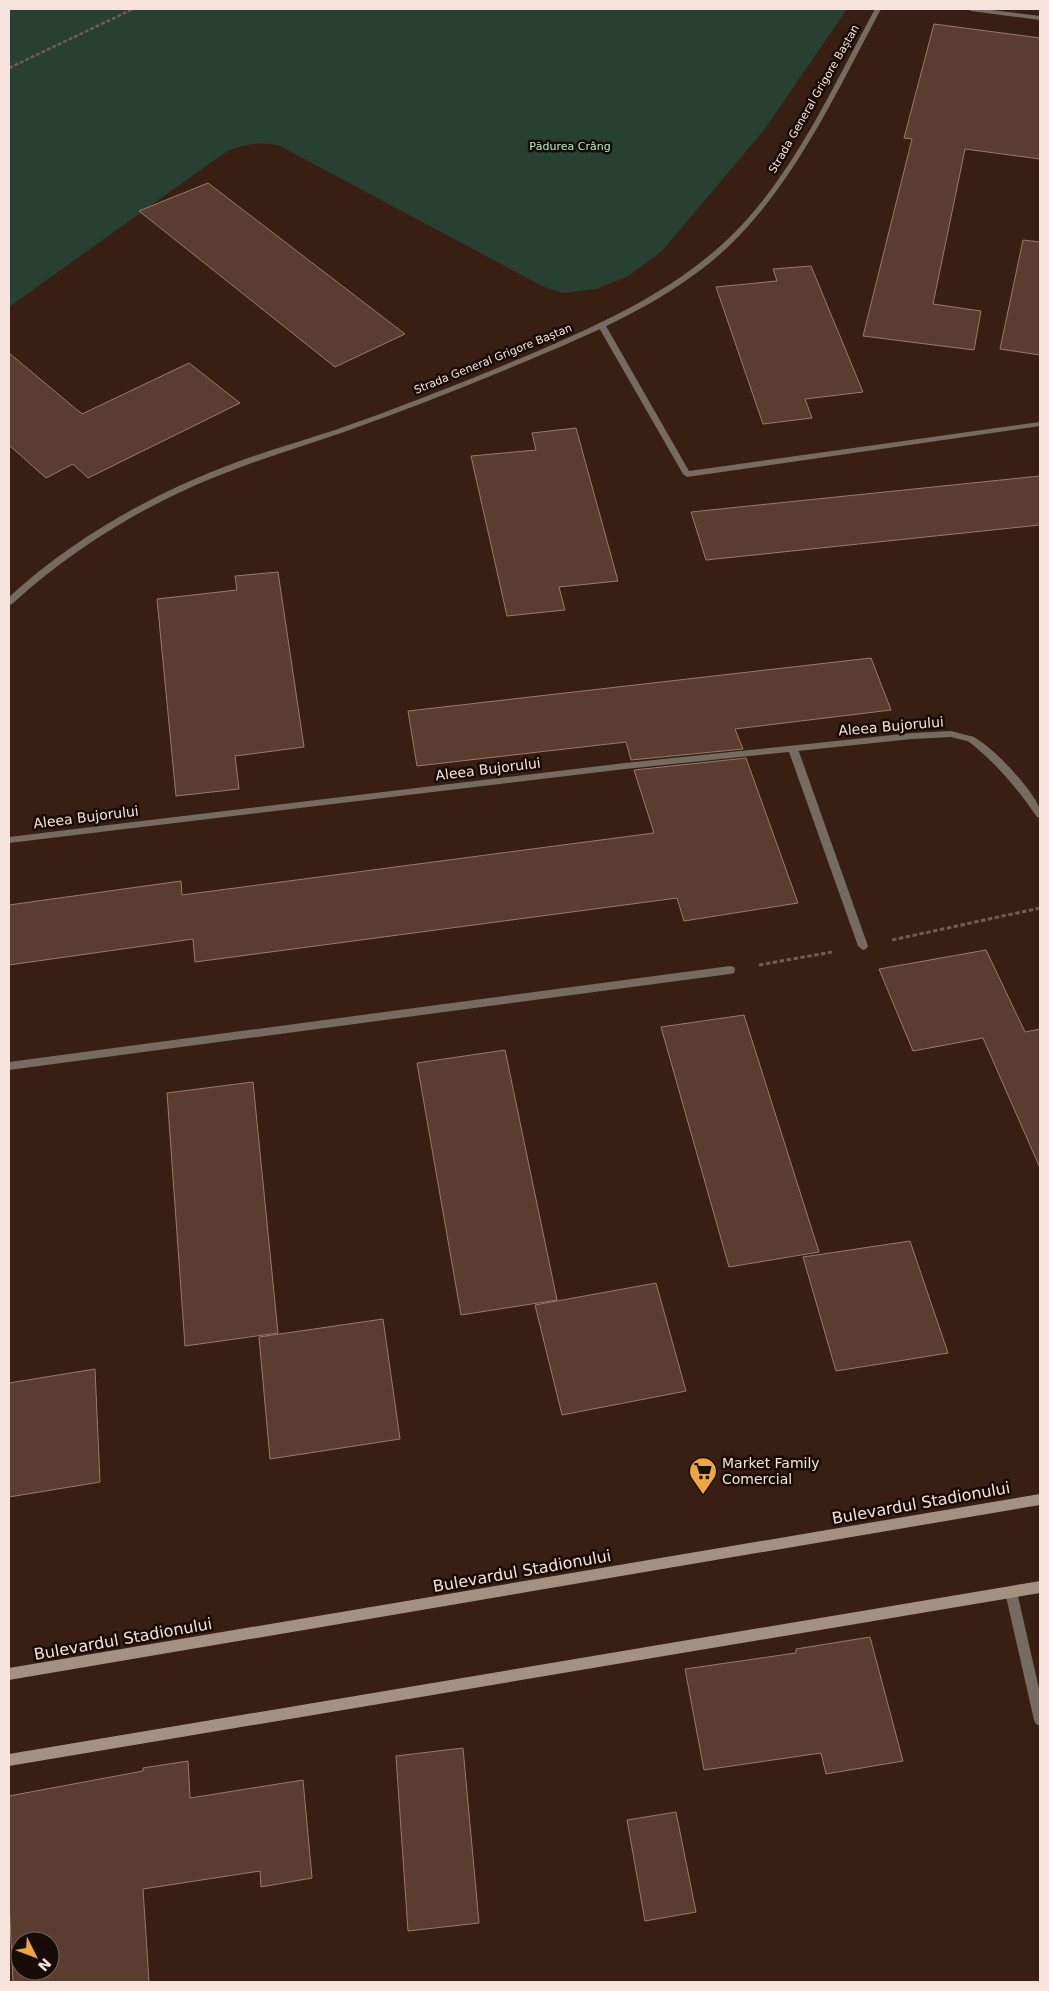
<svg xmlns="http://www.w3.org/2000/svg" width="1049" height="1991" font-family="'DejaVu Sans',sans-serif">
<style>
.green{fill:#274031}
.building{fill:#5a3c30;stroke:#9a7a6c;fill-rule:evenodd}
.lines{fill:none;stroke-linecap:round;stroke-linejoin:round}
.path-far1{stroke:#735b51;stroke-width:2.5;stroke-dasharray:4 2;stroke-linecap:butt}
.path{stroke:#735b51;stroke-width:3;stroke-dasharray:4.5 2.5;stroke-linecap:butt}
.lane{fill:#766b61;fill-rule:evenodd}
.street{fill:#766b61;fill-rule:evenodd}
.secondary{fill:#a49182;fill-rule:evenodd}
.labels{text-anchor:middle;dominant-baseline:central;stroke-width:5;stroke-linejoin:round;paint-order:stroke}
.far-street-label{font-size:11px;fill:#f6e3dc;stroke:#180c07}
.far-park-label{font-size:11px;fill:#b0ebc8;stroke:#180c07}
.street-label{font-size:14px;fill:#f6e3dc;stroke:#180c07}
.poi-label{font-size:14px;fill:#f6e3dc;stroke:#180c07;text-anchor:start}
.near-street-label{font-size:16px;fill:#f6e3dc;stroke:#180c07}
</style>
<rect width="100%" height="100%" fill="#391f13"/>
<path class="green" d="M9 9H847L764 130 662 251 628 276 596 289 563 293 544 287 280 146C260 141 246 144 227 151L9 307Z"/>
<g class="building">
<polygon points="934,24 1040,38 1040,159 965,149 933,304 981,311 974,350 863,336 912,139 904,138"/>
<polygon points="208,183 405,334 335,367 139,211"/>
<polygon points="1023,240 1040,242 1040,355 1000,349"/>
<polygon points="811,266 863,392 805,399 812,418 763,424 716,287 777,281 773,269"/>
<polygon points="9,353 82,414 189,363 240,403 88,478 73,464 46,478 9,445"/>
<polygon points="576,428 618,581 559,587 565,610 507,616 471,456 536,450 532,433"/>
<polygon points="1040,476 1040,525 706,560 691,512"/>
<polygon points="278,572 304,747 235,756 239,789 176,796 157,599 237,590 235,576"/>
<polygon points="871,658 891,710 735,729 743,749 631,760 626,742 417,766 408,711"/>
<polygon points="746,758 798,903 684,921 677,898 195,962 193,939 9,965 9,905 181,881 182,895 654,833 634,770"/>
<polygon points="986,950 1025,1032 1040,1029 1040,1168 983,1038 913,1051 879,969"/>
<polygon points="744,1015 819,1252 729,1267 661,1027"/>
<polygon points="505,1050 557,1300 461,1315 417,1063"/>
<polygon points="253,1082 278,1333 185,1346 167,1093"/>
<polygon points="910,1241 948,1353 836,1371 803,1257"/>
<polygon points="656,1283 686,1391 562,1415 535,1305"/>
<polygon points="383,1319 400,1439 270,1459 259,1337"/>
<polygon points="95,1369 100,1482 9,1497 9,1383"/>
<polygon points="870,1637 903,1761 826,1774 821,1753 704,1770 685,1669 796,1653 796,1649"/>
<polygon points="463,1748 479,1923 408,1931 396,1756"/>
<path d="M188 1761 190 1798 303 1780 312 1878 261 1887 260 1871 143 1889 149 1982H13L9 1900V1796L143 1771V1768ZM20 1941H50V1971H20Z"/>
<polygon points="676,1812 696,1912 645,1921 627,1820"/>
</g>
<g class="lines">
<polyline class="path-far1" points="9,68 133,9"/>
<g class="path">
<polyline points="892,940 1040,908"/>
<polyline points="759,965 832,952"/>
</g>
<g class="lane">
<polygon points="599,324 602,324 606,326 689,471 1040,422 1040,426 687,477 683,474 598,326"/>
<path d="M971 736C990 743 1031 788 1039 807 1041 810 1040 815 1040 818L1037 817C1017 788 996 763 968 741L966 739Z"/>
<polygon points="793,746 798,749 868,946 866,949 863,950 858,946 788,749"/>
<polygon points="730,966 734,967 735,970 734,973 730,974 9,1070 9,1062"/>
</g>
<g class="street">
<path d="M875 9H881C839 87 801 171 739 236 686 291 613 325 543 354 478 382 412 408 344 432 310 444 275 454 241 467 156 498 79 543 12 604L9 605V597C75 537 153 493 237 462 269 450 302 441 335 430 404 406 471 379 538 351 607 321 679 288 733 234 796 171 833 86 875 9Z"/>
<polygon points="968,9 984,9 1040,16 1040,20 971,11"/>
<polygon points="951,731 974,737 976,739 971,742 951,737 912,739 625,769 9,843 9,837 625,763 912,733"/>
<polygon points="1011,1586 1015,1588 1017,1592 1040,1693 1040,1726 1036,1724 1034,1720 1005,1592 1007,1588"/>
</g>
<g class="secondary">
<polygon points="1040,1494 1040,1505 9,1680 9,1668"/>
<polygon points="1040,1581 1040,1593 9,1766 9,1754"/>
</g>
</g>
<defs>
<g id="supermarket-pin" transform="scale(1.4375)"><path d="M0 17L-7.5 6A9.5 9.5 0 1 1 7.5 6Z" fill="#f0a63e" stroke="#180c07"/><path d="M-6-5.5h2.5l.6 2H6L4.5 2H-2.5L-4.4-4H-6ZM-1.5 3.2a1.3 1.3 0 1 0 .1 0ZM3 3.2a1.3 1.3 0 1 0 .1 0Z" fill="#111"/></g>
</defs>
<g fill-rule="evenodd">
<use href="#supermarket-pin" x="703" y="1471"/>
</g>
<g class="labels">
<g class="far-street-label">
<text transform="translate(814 99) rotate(-60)">Strada General Grigore Baștan</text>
<text transform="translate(493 359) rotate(-22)">Strada General Grigore Baștan</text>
</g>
<g class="far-park-label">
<text x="570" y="146">Pădurea Crâng</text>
</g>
<g class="street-label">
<text transform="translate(891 726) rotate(-5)">Aleea Bujorului</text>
<text transform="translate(488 769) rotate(-7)">Aleea Bujorului</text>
<text transform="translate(86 817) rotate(-7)">Aleea Bujorului</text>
</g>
<g class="poi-label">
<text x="722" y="1463">Market Family<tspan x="722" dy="16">Comercial</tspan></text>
</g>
<g class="near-street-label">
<text transform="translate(921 1503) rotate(-10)">Bulevardul Stadionului</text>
<text transform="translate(522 1571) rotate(-10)">Bulevardul Stadionului</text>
<text transform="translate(123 1639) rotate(-10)">Bulevardul Stadionului</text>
</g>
</g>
<rect width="1049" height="1991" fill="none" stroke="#f6e3dc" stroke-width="20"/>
<g transform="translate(35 1956) rotate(132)"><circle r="24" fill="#180c07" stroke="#71625c"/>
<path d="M0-4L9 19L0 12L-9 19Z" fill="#f0a63e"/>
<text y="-8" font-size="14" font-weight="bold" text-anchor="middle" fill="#f6e3dc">N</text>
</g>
</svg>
